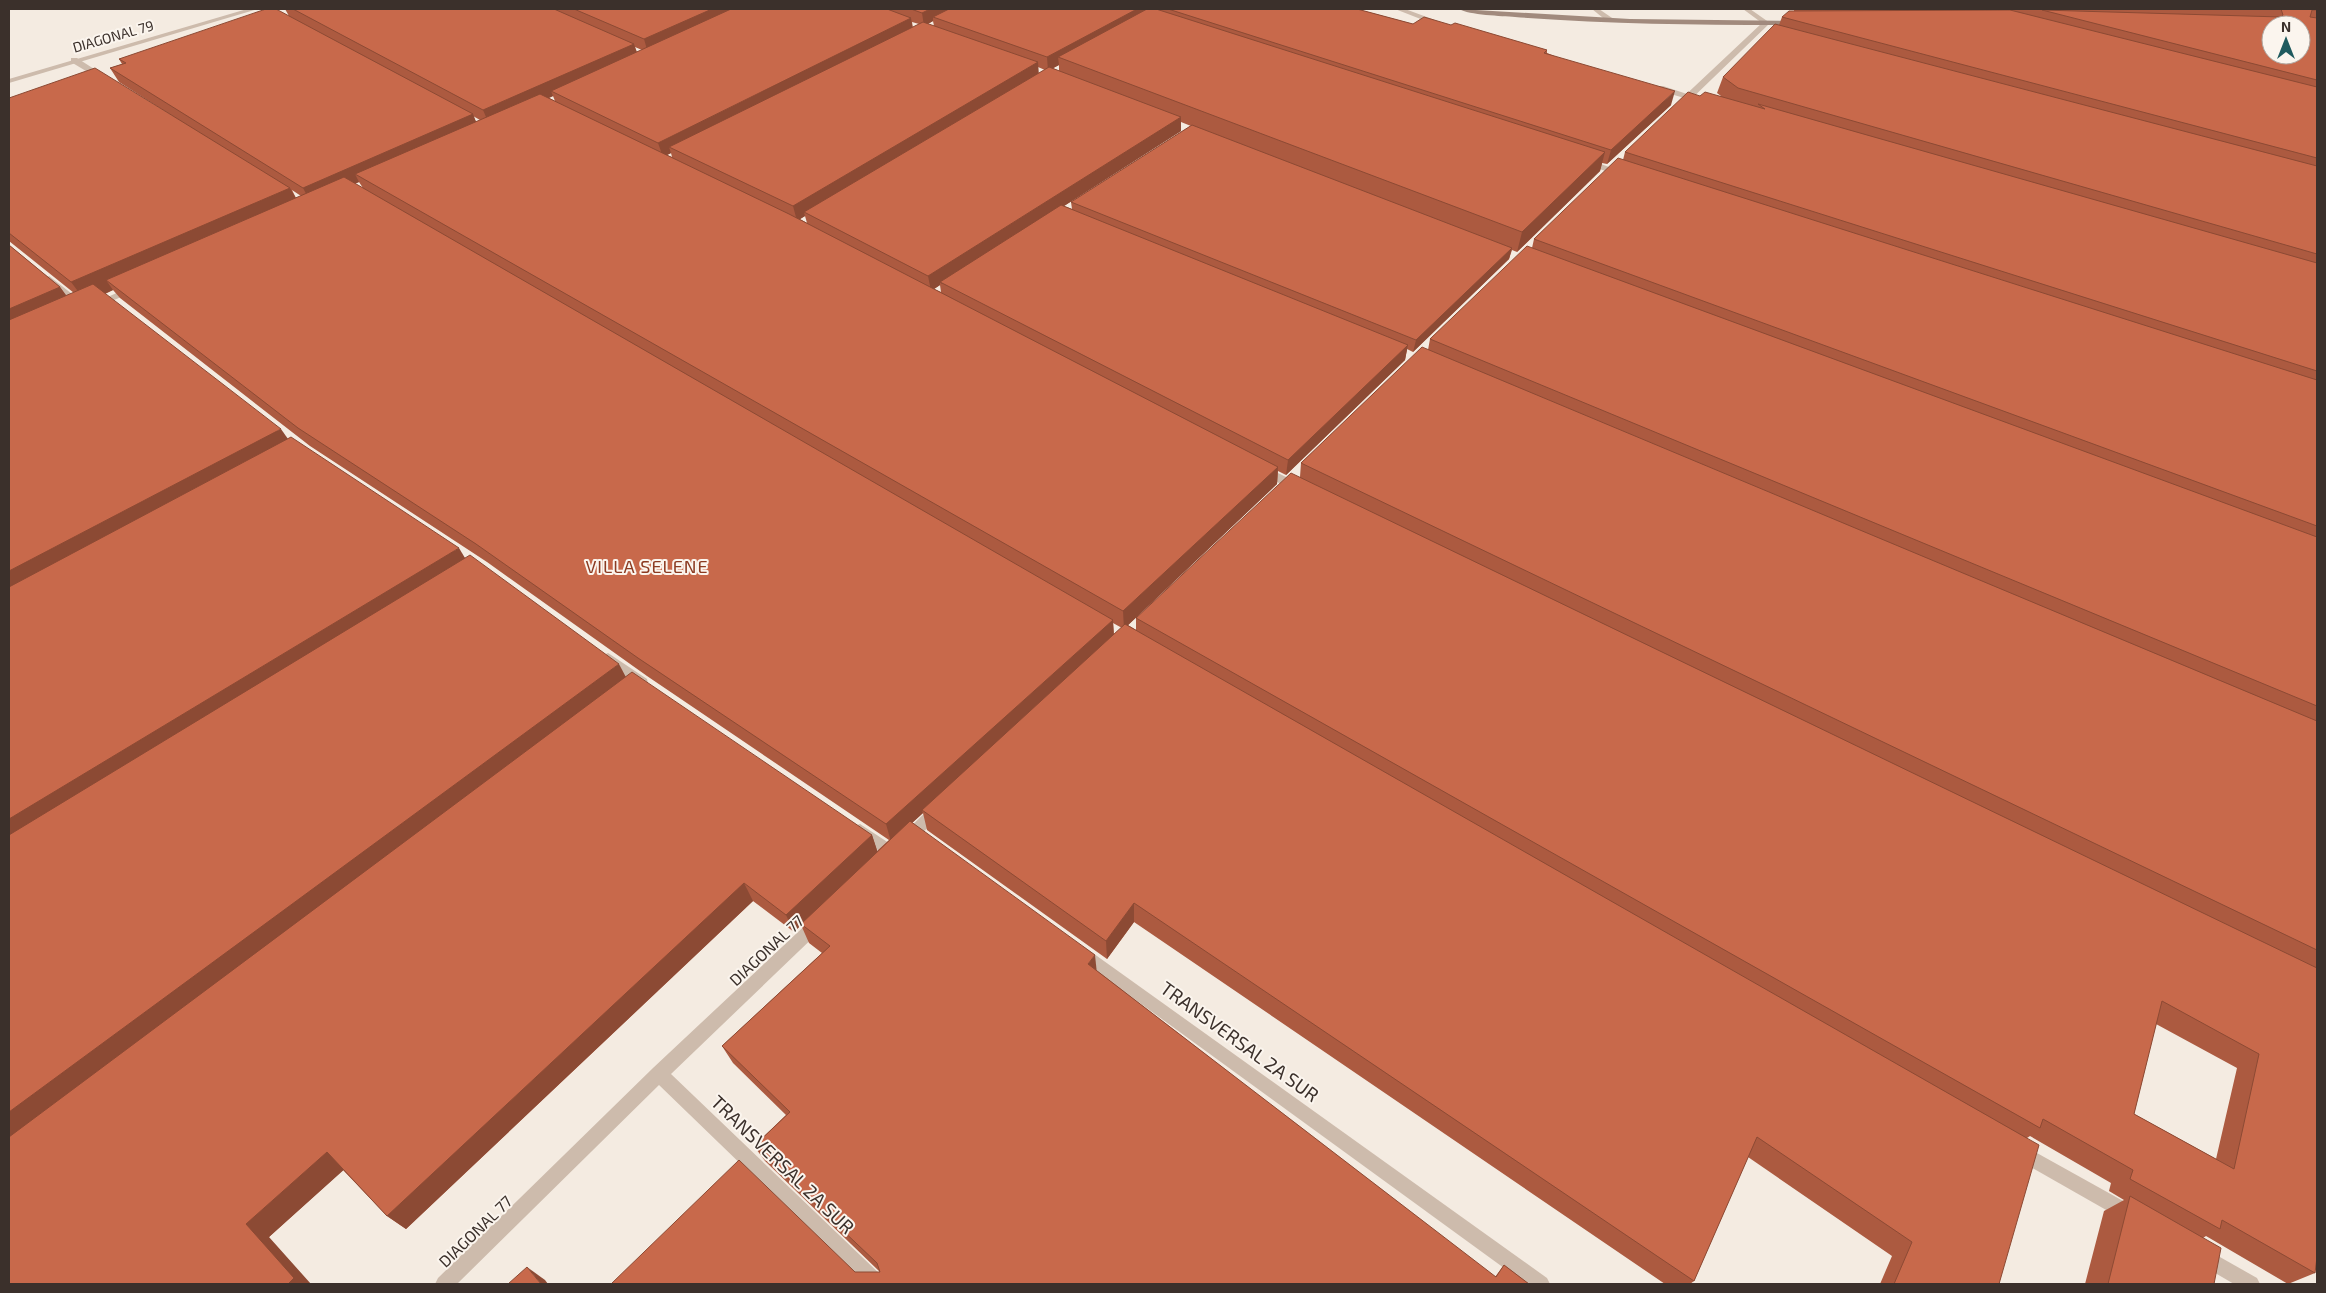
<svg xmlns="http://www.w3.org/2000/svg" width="2326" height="1293" font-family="'Exo 2',sans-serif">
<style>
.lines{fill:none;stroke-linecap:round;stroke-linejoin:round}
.lane{fill:#cdbbac;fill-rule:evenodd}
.street{fill:#cdbbac;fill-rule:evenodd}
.secondary{fill:#a18a7d;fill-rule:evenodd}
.wall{fill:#ac5a40;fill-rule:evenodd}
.shaded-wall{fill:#8c4a34}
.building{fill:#c8694b;stroke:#8c4a34;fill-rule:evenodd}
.labels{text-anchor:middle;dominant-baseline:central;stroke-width:4;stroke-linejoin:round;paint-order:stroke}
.far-street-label{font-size:14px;fill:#3b302b;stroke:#fbf5ee}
.street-label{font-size:16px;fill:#3b302b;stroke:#fbf5ee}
.neighbourhood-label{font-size:18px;letter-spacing:1px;fill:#8c3b22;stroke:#fbf5ee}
.near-street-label{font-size:19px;fill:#3b302b;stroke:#fbf5ee}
</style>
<rect width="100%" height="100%" fill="#f4ebe1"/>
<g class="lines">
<g class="lane">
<polygon points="1395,9 1405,9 1443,23 1436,25"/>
<polygon points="71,58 77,58 108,78 101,80 71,62"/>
<polygon points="1657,86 1663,86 1705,100 1698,102 1657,90"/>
<polygon points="1582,159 1588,159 1627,174 1620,176 1582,163"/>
<polygon points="49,276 85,304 85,308 79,308 46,281 44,279"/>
<polygon points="1262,465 1302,485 1304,488 1302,491 1294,491 1258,472 1257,469"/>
<polygon points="2019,1143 2134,1207 2137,1213 2134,1219 2128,1222 2122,1219 2013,1157 2011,1151 2013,1145"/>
<polygon points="2204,1248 2257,1278 2260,1284 2234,1284 2198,1263 2195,1257 2198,1251"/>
</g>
<g class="street">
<polygon points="247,9 258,9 9,83 9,79"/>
<polygon points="1592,9 1599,9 1615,20 1608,22"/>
<polygon points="1743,9 1750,9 1770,23 1684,106 1678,106 1678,102 1762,23"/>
<polygon points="132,286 135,287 135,291 98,307 95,308 90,305"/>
<polygon points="608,653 647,679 648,683 647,687 637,687 604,661 602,658 604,655"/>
<polygon points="938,803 943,805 945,809 943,813 912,843 907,845 902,843 900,839 902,835 933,805"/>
<polygon points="860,824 898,849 900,853 898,857 893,859 888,857 855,834 853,830 855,826"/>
<polygon points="818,916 823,918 825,923 823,928 671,1074 884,1278 887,1284 865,1284 659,1085 457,1284 435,1284 438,1278 653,1068 813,918"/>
<polygon points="1083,946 1547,1278 1550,1284 1526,1284 1078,958 1075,953 1078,948"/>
</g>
<path class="secondary" d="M1459 9 1630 19 1796 21 1800 23 1796 25C1702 25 1609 24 1515 17 1502 16 1469 15 1459 9Z"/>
</g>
<path class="wall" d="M285 9H1357L1413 24 1451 25 1547 50V53L1671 105 1607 164 1602 163 1600 171 1517 252 1512 250 1509 259 1413 352 1407 349 1405 360 1286 475 1278 471 1277 484 1128 625 1136 630V618L1300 477 1301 463 1428 350 1430 339 1532 248 1534 239 1623 160 1625 152 1700 96H1721L1717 93 1723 77 1779 25 1782 17 1794 11V9H2317V1257L2315 1273 2288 1284 2206 1236 2203 1238 2214 1284H2085L2104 1211 2124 1200 2109 1191 2111 1183 2030 1136 2027 1138 1999 1284H1880L1892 1256 1748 1157 1694 1281 1690 1284H1665L1134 922 1107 959 927 830 923 813 912 823 1096 970 1495 1277 1504 1265 1529 1284 855 1272H880L765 1161 754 1146 786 1115 733 1063 722 1046 822 953 809 943 801 925 794 932 753 901 406 1229 387 1216 343 1170 269 1237 9 1284V245L60 287 66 296 74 293 9 241V242V98L174 117 119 82 110 68 122 64 119 59 289 16ZM933 21 934 26 928 24ZM912 22 919 24 913 28ZM635 47 642 50 637 52ZM1059 65V71L1053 68ZM1038 67 1045 70 1038 74ZM553 96 555 101 549 98ZM473 116 480 120 476 122ZM1181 122 1191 126 1071 202 1072 209 1064 206 1181 131ZM671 153 672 157 667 155ZM359 182 363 188 354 184ZM292 190 301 196 296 198ZM805 216 807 223 800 219ZM940 285 941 292 934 289ZM113 290 120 298 310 446 487 562 647 676 889 840 877 851 872 835 626 677 465 558 287 439 105 294ZM1113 623 1122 628 1114 635ZM2156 1024 2237 1068 2216 1159 2134 1114Z"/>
<g class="shaded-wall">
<polygon points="712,9 745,9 648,53 644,39"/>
<polygon points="930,9 959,9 933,17 933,21 924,26 922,13"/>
<polygon points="1137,9 1159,9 1159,10 1058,57 1059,65 1048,71 1047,57"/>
<polygon points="911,18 913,31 669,147 671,153 663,157 658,143"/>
<polygon points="634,44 638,57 551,91 553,96 489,124 483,110"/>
<polygon points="1038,62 1039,76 804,212 805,216 797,221 793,206"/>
<polygon points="1675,91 1671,105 1607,164 1611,150"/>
<polygon points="473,114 479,129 355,174 359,182 311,203 303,188"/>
<polygon points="1181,117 1181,131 942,284 940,282 940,285 931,291 928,276"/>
<polygon points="1605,152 1600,171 1517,252 1522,232"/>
<polygon points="290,188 301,207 106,280 113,290 86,302 71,282"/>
<polygon points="1512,248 1509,259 1413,352 1416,340"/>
<polygon points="60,287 75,307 9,336 9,309"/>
<polygon points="1408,345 1405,360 1286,475 1288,460"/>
<polygon points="281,429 295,449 19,596 9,585 9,571"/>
<polygon points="1278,467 1277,484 1124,629 1123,611"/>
<polygon points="459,548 471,568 9,852 9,819"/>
<polygon points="1113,620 1114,638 922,810 923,813 891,842 886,824"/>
<polygon points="619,664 629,683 9,1147 9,1112"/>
<polygon points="872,835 878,853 801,924 801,925 794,932 786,915"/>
<polygon points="744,883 753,901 406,1229 387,1216"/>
<polygon points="1134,903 1134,922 1107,959 1106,941"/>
<polygon points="1095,955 1097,974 1088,964"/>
<polygon points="327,1152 347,1167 269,1237 311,1284 288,1284 246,1224"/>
<polygon points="527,1267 545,1280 548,1284 541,1284"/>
</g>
<g class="building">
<polygon points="266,9 276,9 473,114 303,188 110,68 126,63 119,59"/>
<polygon points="293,9 554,9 634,44 483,110"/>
<polygon points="574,9 712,9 644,39"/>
<polygon points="731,9 887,9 911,18 658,143 551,91"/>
<polygon points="911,9 930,9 922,13"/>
<polygon points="949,9 1137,9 1047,57 933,17"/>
<polygon points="1147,9 1156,9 1605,152 1522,232 1058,57"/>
<polygon points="1168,9 1357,9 1413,24 1424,17 1451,25 1455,23 1547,50 1544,53 1675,91 1611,150"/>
<path d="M2261 9H2317V10H2312L2310 17 2317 18V80L2042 10 2281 17 2283 15 2281 9ZM2271 25H2301V55H2271Z"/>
<polygon points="2010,10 2317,87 2317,158 1782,17 1789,11"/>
<polygon points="923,22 1038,62 793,206 669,147"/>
<polygon points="1775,24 2317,166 2317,254 1738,88 1723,77"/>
<polygon points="1049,67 1181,117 928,276 804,212"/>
<polygon points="95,68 290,188 71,282 9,233 9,98"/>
<polygon points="1688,92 1700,96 1705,92 1765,109 1758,104 2317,263 2317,371 1625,152"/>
<polygon points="540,94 789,214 1278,467 1123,611 355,174"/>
<polygon points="1192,125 1512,248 1416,340 1071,202"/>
<polygon points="1618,158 2317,380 2317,526 1534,239"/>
<polygon points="344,177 1113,620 886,824 638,658 476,544 298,428 106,280"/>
<polygon points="1061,205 1408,345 1288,460 940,282"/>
<polygon points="9,245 60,287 9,309"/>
<polygon points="1527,246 2317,537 2317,706 1430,339"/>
<polygon points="93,284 281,429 9,571 9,320"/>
<polygon points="1422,347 2317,721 2317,950 1301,463"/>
<polygon points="291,437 459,548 9,819 9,587"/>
<path d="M1291 473 2317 968V1257L2315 1273 2222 1220 2220 1229 2130 1179 2133 1170 2043 1119 2040 1128 1136 618ZM2162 1001 2259 1054 2234 1169 2134 1114Z"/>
<polygon points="470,555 619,664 9,1112 9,835"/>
<polygon points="1125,624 2039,1145 1999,1284 1894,1284 1912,1242 1757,1137 1694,1281 1134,903 1106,941 922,810"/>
<polygon points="632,672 872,835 786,915 744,883 387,1216 327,1152 246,1224 294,1278 288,1284 9,1284 9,1137"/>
<polygon points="910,821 1095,955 1088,964 1496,1277 1504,1265 1529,1284 611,1284 739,1160 855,1272 880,1272 877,1263 754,1146 790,1112 722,1046 830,946 801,924"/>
<polygon points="2130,1196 2221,1248 2214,1284 2108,1284"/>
<polygon points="527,1267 541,1284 508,1284"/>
</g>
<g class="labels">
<g class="far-street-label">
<text transform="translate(113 36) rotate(-16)">DIAGONAL 79</text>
</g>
<g class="street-label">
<text transform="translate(766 950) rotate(-43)">DIAGONAL 77</text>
<text transform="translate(475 1231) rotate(-44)">DIAGONAL 77</text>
</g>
<g class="neighbourhood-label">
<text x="647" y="566">VILLA SELENE</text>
</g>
<g class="near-street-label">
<text transform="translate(1240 1041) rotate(36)">TRANSVERSAL 2A SUR</text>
<text transform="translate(783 1164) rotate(44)">TRANSVERSAL 2A SUR</text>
</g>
</g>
<rect width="2326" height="1293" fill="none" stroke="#3b302b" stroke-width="20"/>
<g transform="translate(2286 40)"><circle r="24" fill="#fbf5ee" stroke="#aea6a0"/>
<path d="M0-4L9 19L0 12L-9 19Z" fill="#1f5a5e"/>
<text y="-8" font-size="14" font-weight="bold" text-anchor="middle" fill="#3b302b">N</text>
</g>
</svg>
